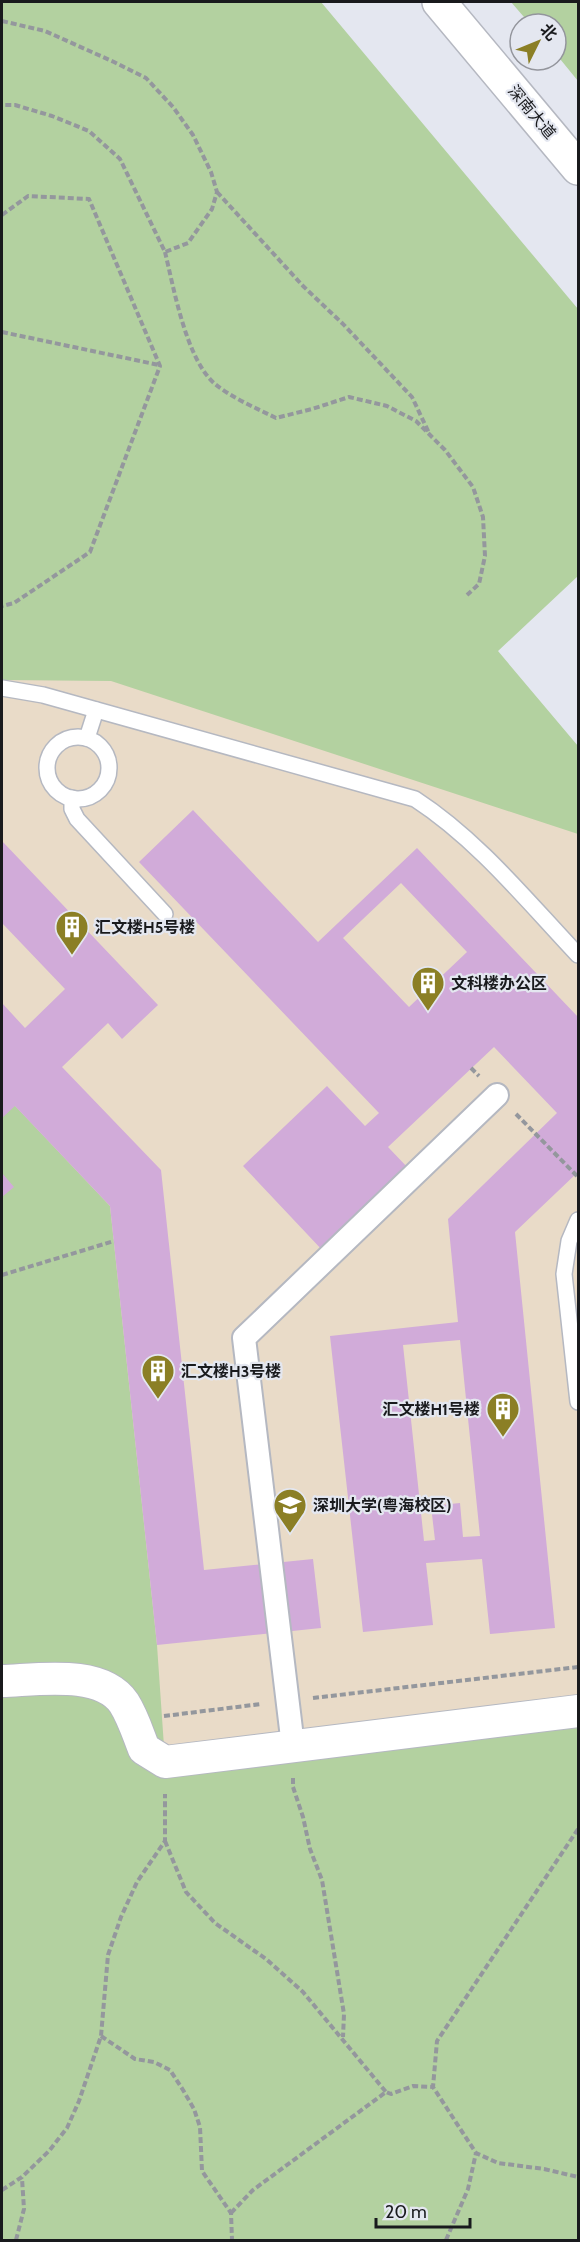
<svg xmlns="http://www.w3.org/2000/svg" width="580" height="2242" font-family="Cabin,'Noto Sans SC',sans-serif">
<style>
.education{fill:#e9dbc8}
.green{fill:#b3d1a0}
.building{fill:#d1abd9;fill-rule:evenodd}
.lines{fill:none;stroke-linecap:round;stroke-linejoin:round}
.service-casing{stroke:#b5b8c1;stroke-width:18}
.pedestrian-casing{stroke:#b5b8c1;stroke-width:26}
.minor-casing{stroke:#b5b8c1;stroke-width:34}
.primary-casing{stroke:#b5b8c1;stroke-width:36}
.path{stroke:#94979d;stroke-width:4;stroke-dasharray:6 3;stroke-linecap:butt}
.service{stroke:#fff;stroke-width:15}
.pedestrian{stroke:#fff;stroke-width:22}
.minor{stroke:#fff;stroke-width:32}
.primary{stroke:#fff;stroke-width:33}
.labels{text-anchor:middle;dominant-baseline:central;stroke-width:4.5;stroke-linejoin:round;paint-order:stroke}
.street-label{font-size:16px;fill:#191a1d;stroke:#e4e7f0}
.poi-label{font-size:16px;font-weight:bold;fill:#191a1d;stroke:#e4e7f0;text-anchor:start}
</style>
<rect width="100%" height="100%" fill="#e4e7f0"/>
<polygon class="education" points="2,646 578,828 578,2240 2,2240"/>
<g class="green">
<polygon points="2,2 321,2 578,309 578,576 498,651 578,746 578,834 111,681 2,680"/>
<polygon points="511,2 578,2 578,81 556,54 556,24 530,24"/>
<polygon points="2,1092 110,1206 157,1645 165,1761 578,1711 578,2240 2,2240"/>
</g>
<g class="building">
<path d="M193 810 318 942 417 848 578 1017V1172L515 1232 555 1628 490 1634 482 1559 426 1563 433 1625 363 1632 330 1336 458 1322 448 1219 557 1113 494 1047 388 1147 409 1169 324 1252 243 1166 327 1086 365 1126 379 1113 139 862ZM401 883 467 952 409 1007 343 938ZM460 1340 480 1536 463 1537 460 1503 431 1506 435 1540 424 1541 403 1345Z"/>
<polygon points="2,841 158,1005 122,1039 108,1023 62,1067 161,1170 204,1570 313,1559 321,1628 157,1645 110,1206 15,1106 2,1118 2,1003 25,1028 65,989 2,923"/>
<polygon points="2,1173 14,1187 2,1197"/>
</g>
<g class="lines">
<g class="service-casing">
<g id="service">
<path d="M2 688 43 695 415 799C478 840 527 901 578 955"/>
<circle cx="78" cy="768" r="31"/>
<polyline points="87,738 96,710"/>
<polyline points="72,798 72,809 77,819 165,914"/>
<polyline points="578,1220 569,1241 564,1274 578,1402"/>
</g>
</g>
<g class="pedestrian-casing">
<polyline id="pedestrian" points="293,1746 244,1338 497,1095"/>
</g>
<g class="minor-casing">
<path id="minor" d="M2 1681C37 1680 101 1669 124 1703 133 1717 138 1734 144 1749L165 1762 578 1711"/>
</g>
<g class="primary-casing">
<polyline id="primary" points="439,2 578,168"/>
</g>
<g class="path">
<polyline points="2,21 45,31 114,62 146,78 173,107 193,135 211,172 217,192 212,209 188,243 165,252 120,159 89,131 52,116 15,105 2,105"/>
<polyline points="217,192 303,286 343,324 412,397 429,433"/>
<polyline points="2,215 28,196 89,199 160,366 90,552 14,603 2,606"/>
<path d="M165 252C174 289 186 359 215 384 232 398 256 408 276 418L312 409 349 397 387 406 416 421 445 450 473 487 483 517 485 556 479 584 467 595"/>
<polyline points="2,332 159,365"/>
<polyline points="471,1068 479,1076"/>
<polyline points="516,1114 578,1177"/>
<polyline points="2,1275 114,1241"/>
<polyline points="313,1698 578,1667"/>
<polyline points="164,1716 261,1704"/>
<polyline points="293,1778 293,1787 303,1817 310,1849 322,1880 344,2014 343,2037"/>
<polyline points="578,1829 437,2041 433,2087 476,2153 498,2163 544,2169 578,2177"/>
<polyline points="165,1841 186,1892 215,1923 266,1959 303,1992 386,2092"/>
<polyline points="101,2036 135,2059 154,2062 170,2070 183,2090 194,2109 200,2127 202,2171 231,2213 232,2240"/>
<polyline points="2,2190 22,2177 49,2151 67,2128 79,2101 101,2036 108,1955 121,1917 137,1882 165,1841 165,1794"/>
<polyline points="231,2213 253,2190 386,2092 391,2094 413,2086 433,2087"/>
<polyline points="16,2240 24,2209 22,2178"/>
<polyline points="446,2240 468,2189 476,2153"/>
</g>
<use href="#service" class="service"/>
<use href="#pedestrian" class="pedestrian"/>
<use href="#minor" class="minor"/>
<use href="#primary" class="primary"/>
</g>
<defs>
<g id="building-pin" transform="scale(1.725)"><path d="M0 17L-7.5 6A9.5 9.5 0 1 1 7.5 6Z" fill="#8b7f25" stroke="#e4e7f0"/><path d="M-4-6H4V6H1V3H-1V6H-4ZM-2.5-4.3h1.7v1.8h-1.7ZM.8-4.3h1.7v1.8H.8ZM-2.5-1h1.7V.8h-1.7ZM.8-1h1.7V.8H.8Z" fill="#fff"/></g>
<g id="university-pin" transform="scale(1.725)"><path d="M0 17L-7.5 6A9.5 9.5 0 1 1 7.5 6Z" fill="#8b7f25" stroke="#e4e7f0"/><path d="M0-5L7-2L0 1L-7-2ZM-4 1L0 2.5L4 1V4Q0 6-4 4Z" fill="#fff"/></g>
</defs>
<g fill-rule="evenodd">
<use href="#building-pin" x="72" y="927"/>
<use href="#building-pin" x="428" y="983"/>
<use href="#building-pin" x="158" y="1371"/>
<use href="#building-pin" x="503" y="1409"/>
<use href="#university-pin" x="290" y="1505"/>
</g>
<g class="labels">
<g class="street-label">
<text transform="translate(532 112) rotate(50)">深南大道</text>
</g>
<g class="poi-label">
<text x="95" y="927">汇文楼H5号楼</text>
<text x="451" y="983">文科楼办公区</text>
<text x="181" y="1371">汇文楼H3号楼</text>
<text x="480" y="1409" text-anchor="end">汇文楼H1号楼</text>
<text x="313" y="1505">深圳大学(粤海校区)</text>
</g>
</g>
<rect width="580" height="2242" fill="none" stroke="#191a1d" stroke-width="6"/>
<g transform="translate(538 42) rotate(47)"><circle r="28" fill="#e4e7f0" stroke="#93959c" stroke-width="1.5"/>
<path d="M0-4.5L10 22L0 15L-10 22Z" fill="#8b7f25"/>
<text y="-9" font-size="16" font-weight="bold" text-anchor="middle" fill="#191a1d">北</text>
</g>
<path d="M376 2218v9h94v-9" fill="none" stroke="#191a1d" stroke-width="3"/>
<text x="385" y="2218" font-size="18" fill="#191a1d" stroke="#e4e7f0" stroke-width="4.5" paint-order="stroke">20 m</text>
</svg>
